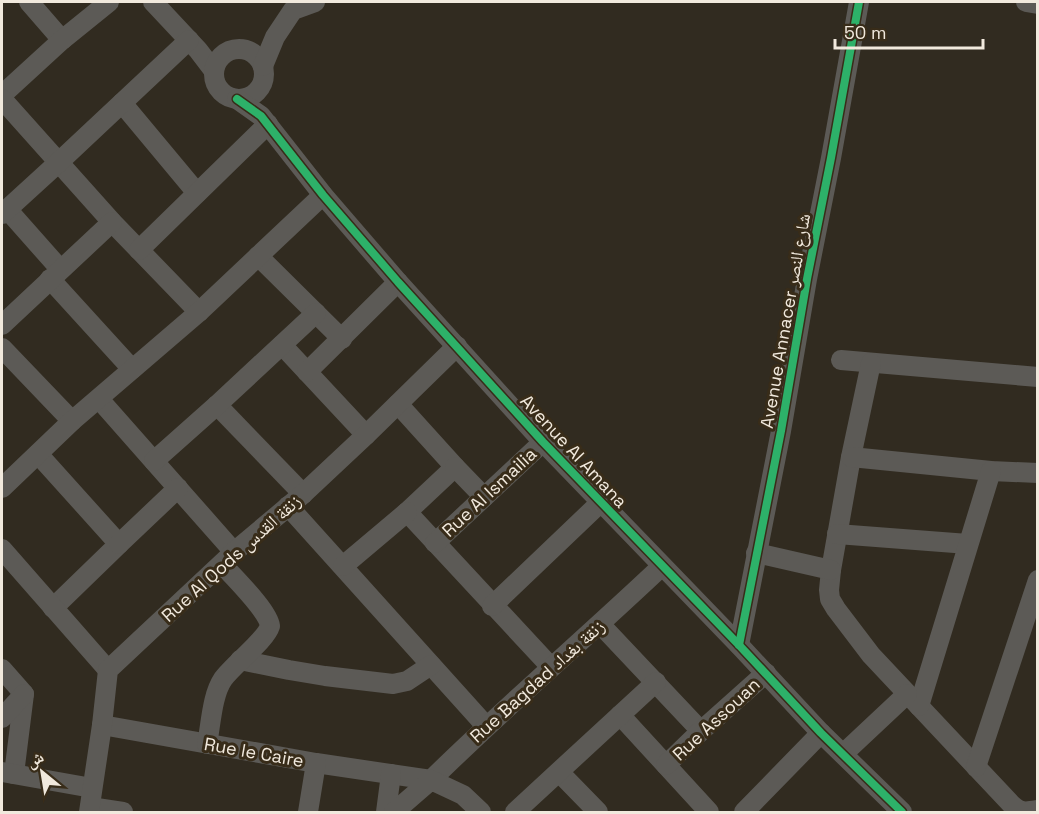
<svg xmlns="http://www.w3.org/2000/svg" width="1039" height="814" font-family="'Space Grotesk','Noto Naskh Arabic',sans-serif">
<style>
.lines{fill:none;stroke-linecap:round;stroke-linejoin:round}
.minor{stroke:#5c5a56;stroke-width:20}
.cycleway-casing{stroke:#382c19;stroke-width:11}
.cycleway{stroke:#2db169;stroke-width:8}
.labels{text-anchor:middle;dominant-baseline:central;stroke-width:6;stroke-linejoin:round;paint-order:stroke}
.street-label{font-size:18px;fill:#f1e9dd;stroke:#382c19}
</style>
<rect width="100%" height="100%" fill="#312b20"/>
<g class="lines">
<g class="minor">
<polyline points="29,2 62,40"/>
<polyline points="153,2 198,50 214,71"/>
<polyline points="1026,2 1038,4"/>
<circle cx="239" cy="74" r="25"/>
<polyline points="263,66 275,37 293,10 315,2"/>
<polyline points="2,95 62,40 109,2"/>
<polyline points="2,99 112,222 199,312"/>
<polyline points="237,99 261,116 323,195 398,282 543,442 739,645 821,733 902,812"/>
<polyline points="122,103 197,193"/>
<polyline points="7,209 60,269"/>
<polyline points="2,214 59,162 189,40"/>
<polyline points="139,250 268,124"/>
<polyline points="258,256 342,339"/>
<polyline points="50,279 132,369"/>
<polyline points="2,325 112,222"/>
<polyline points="282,345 366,435"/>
<polyline points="2,348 72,421"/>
<polyline points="841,360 1038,377"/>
<path d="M871 363 851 457 831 570 829 590 830 599 836 609 871 655 1012 805C1021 813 1025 812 1038 810"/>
<polyline points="307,372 398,282"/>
<polyline points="99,399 234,552"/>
<polyline points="398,404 455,467 407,512 551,667"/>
<polyline points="217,405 303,494"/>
<polyline points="38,454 119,544 53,608"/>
<polyline points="851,457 991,471 1038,473"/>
<polyline points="154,461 217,405 316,313"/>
<polyline points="455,467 484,497"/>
<polyline points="2,488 72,421 199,312 323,195"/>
<polyline points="288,506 486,726"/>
<polyline points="837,534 968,544"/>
<polyline points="435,543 543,442"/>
<polyline points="119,544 178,488"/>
<polyline points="2,549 108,670"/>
<polyline points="756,553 831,570"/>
<polyline points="343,566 407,512"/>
<polyline points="492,606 601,502"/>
<polyline points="600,624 701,731"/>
<polyline points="739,645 781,431 807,279 831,158 859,2"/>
<polyline points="240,660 289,670 325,676 393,684 407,681 431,665"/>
<polyline points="2,669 24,694 14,774"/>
<polyline points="919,706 991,471"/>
<polyline points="620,715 709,812"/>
<polyline points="2,718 24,694"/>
<path d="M102 725 316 763 431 780C506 706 586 638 662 566"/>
<path d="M207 744C211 724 212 695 223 679 234 664 266 640 270 626 268 610 233 577 222 564"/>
<polyline points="843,754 907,694"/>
<polyline points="666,765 701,731 766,673"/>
<polyline points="976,767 1038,580"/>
<polyline points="2,772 92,788"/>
<polyline points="559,772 598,812"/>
<polyline points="90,807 123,812"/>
<polyline points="89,812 102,725 108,670 234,552 303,494 366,435 457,346"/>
<polyline points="308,812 316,763"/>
<polyline points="386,812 391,774"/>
<polyline points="394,812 431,780 463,795 481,812"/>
<polyline points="515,812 656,682"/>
<polyline points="744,812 821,733"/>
</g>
<g class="cycleway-casing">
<g id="cycleway">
<polyline points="237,99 261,116 323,195 398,282 543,442 739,645 821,733 902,812"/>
<polyline points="739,645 781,431 807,279 831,158 859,2"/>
</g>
</g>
<use href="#cycleway" class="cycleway"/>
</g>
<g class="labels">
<g class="street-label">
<text transform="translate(785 321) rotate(-80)">Avenue Annacer شارع النصر</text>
<text transform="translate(574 451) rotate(47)">Avenue Al Amana</text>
<text transform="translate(489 492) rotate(-43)">Rue Al Ismailia</text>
<text transform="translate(231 558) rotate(-42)">Rue Al Qods زنقة القدس</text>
<text transform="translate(537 681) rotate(-42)">Rue Bagdad زنقة بغداد</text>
<text transform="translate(716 719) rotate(-43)">Rue Assouan</text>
<text transform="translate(254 752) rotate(10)">Rue le Caire</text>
</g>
</g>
<rect width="1039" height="814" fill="none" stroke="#f1e9dd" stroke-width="6"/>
<g transform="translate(42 772) rotate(330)" stroke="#382c19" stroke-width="4.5" paint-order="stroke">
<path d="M0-4.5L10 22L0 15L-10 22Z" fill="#f1e9dd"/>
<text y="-9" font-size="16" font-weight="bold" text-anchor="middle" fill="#f1e9dd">ش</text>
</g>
<path d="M835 39v9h148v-9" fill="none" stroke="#f1e9dd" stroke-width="3"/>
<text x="844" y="39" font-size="18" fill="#f1e9dd" stroke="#382c19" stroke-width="4.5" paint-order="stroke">50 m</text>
</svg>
